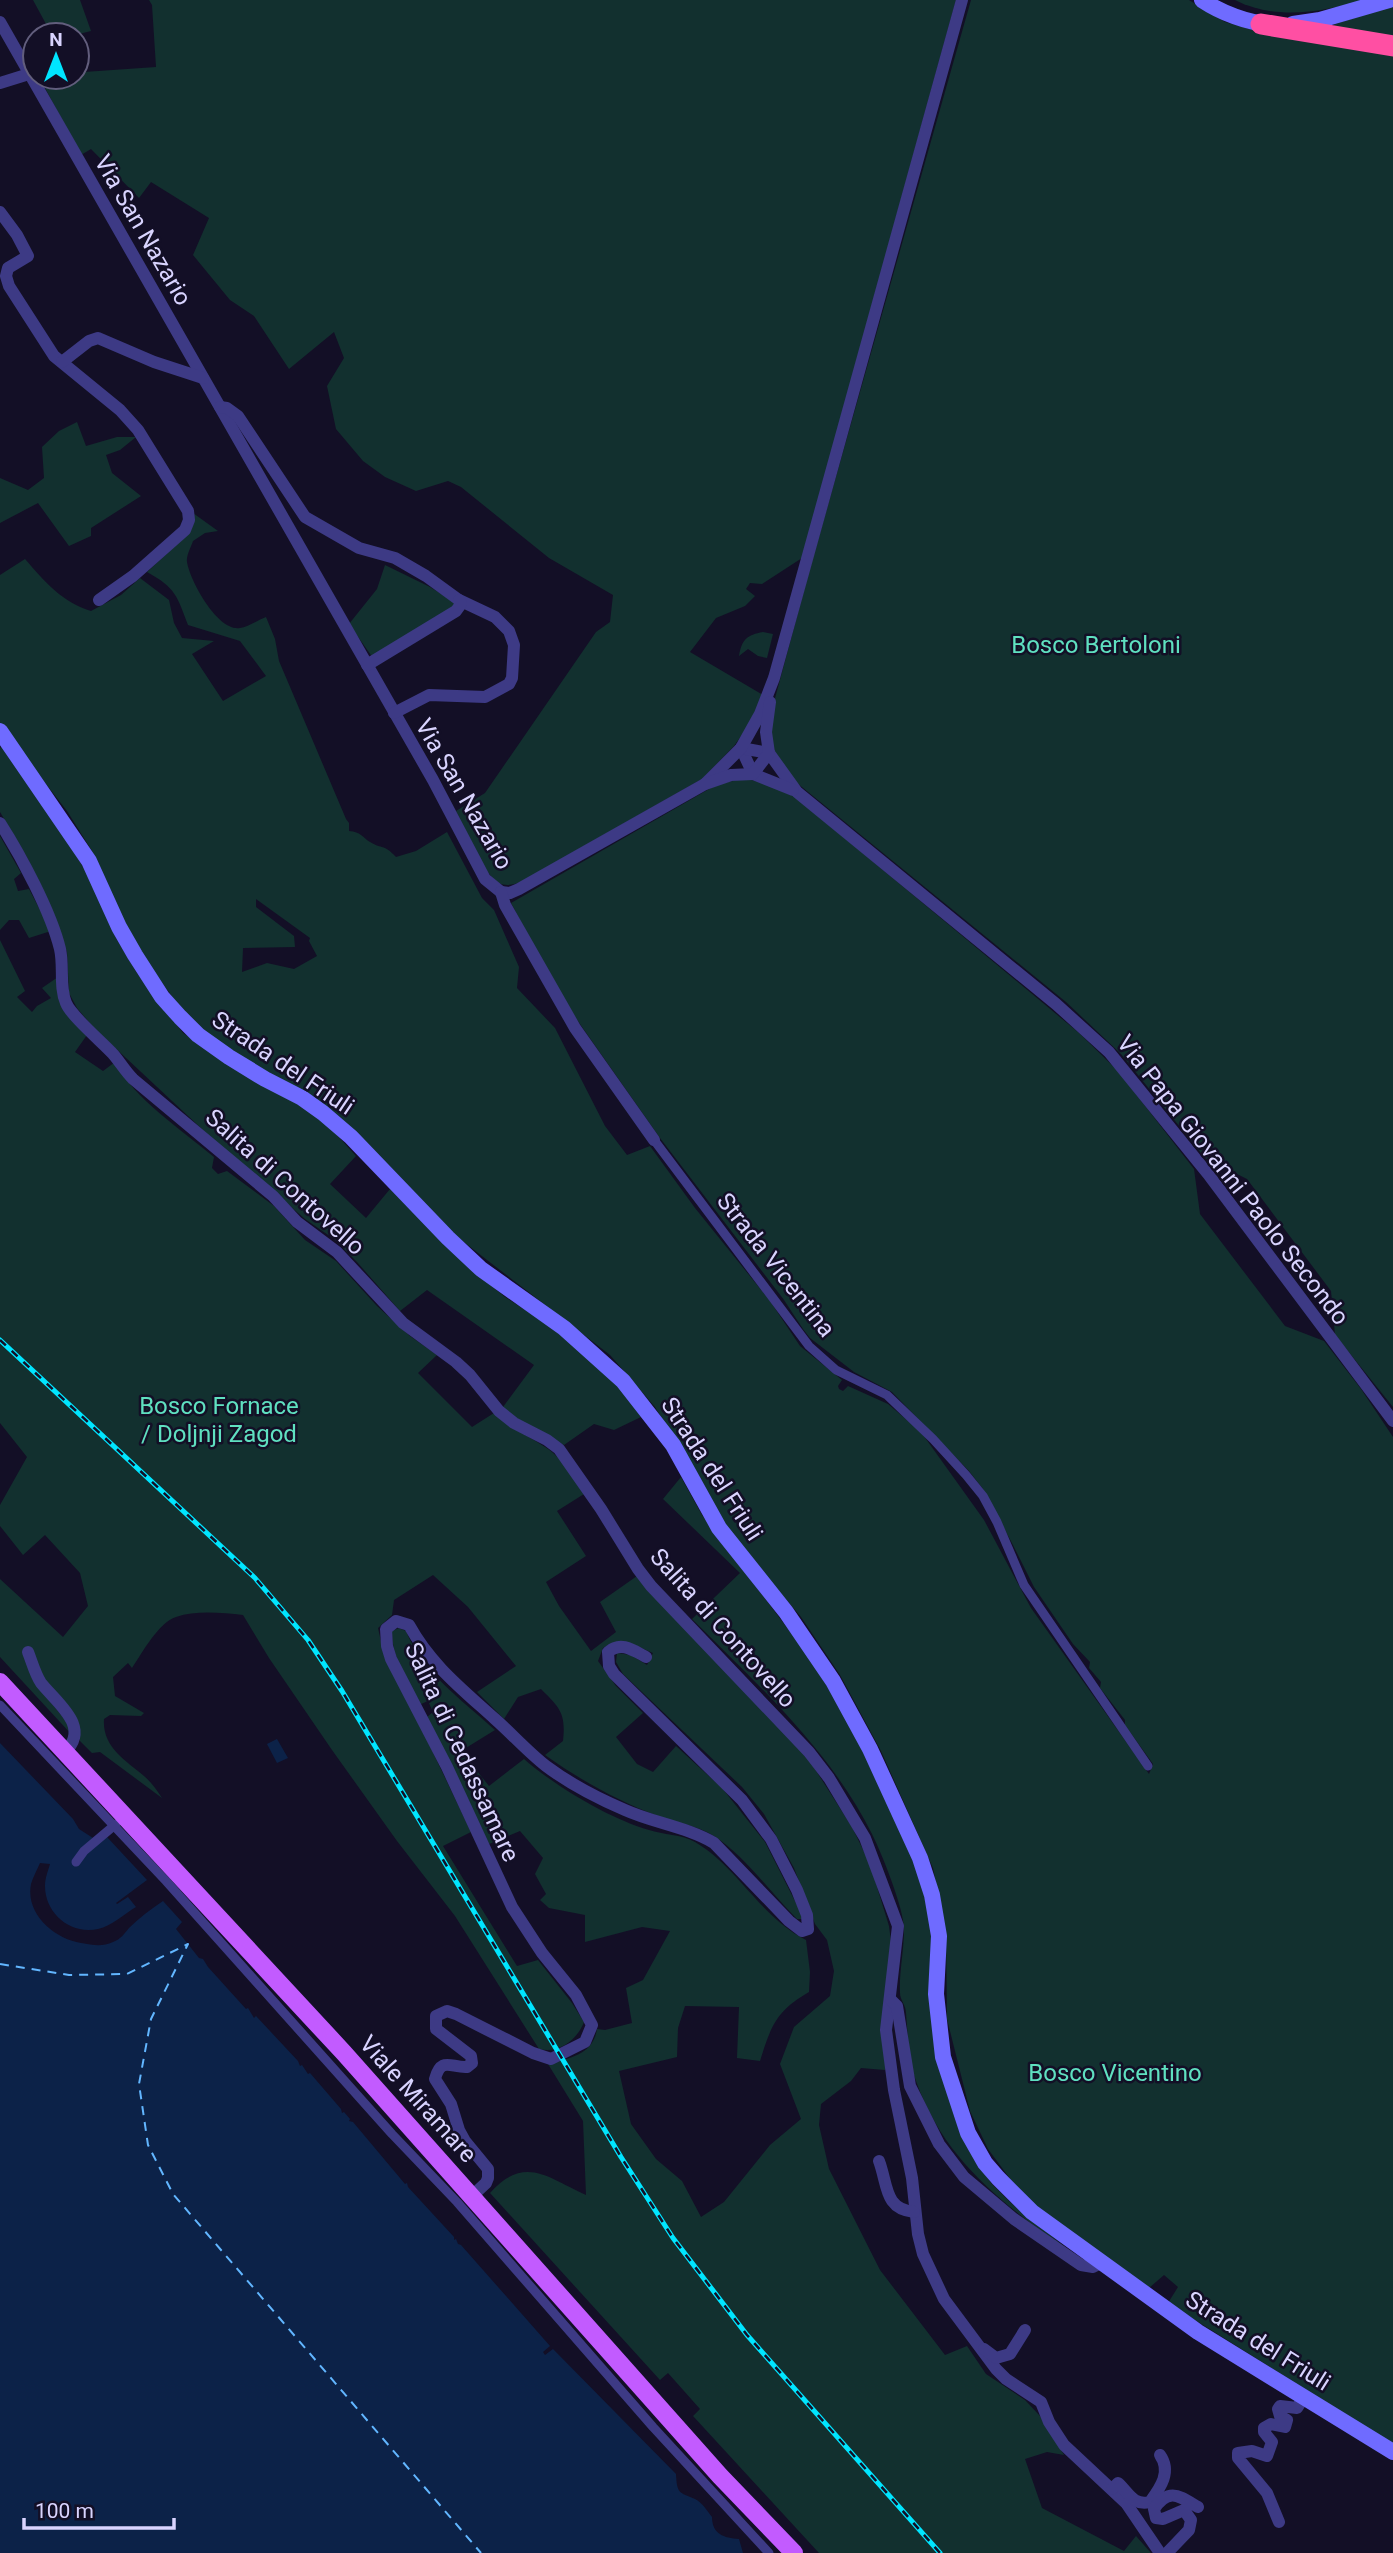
<svg xmlns="http://www.w3.org/2000/svg" width="1393" height="2553" font-family="Roboto,sans-serif">
<style>
.green{fill:#12302f;fill-rule:evenodd}
.water{fill:#0c2248}
.lines{fill:none;stroke-linecap:round;stroke-linejoin:round}
.ferry{stroke:#62b6ff;stroke-width:2;stroke-dasharray:9 7;stroke-linecap:butt}
.pedestrian{stroke:#3d3a85;stroke-width:9}
.minor{stroke:#3d3a85;stroke-width:12}
.secondary{stroke:#6f6bff;stroke-width:16}
.primary{stroke:#c25bff;stroke-width:18}
.motorway{stroke:#ff4fa3;stroke-width:21}
.rail-casing{stroke:#00e5ff;stroke-width:5}
.rail{stroke:#130f26;stroke-width:2.5;stroke-dasharray:8;stroke-linecap:butt}
.labels{text-anchor:middle;dominant-baseline:central;stroke-width:5;stroke-linejoin:round;paint-order:stroke}
.street-label{font-size:24px;fill:#d9d4ff;stroke:#130f26}
.park-label{font-size:24px;fill:#5fe0c0;stroke:#130f26}
</style>
<rect width="100%" height="100%" fill="#130f26"/>
<g class="green">
<polygon points="33,0 80,0 91,31 75,35 52,35"/>
<path d="M149 0H956L802 558 762 584 750 583 746 589 755 596 745 606 716 618 690 652 763 695 751 722 734 746 702 779 521 882C514 884 507 887 499 883 483 875 465 828 456 811L485 793 596 632 610 622 613 595 549 558 461 487 448 481 416 491 385 477 363 461 336 429 327 386 344 358 334 332 289 369 254 316 230 300 193 255 209 218 151 182 139 198 91 149 81 155 44 86 65 77H77V74L84 72 156 67 152 5Z"/>
<polygon points="971,0 1189,0 1225,22 1274,36 1393,55 1393,1407 1335,1335 1331,1291 1247,1179 1205,1158 1121,1054 1066,1002 797,783 778,759 773,747 771,731 774,702 809,572"/>
<path d="M1235 0H1364C1322 12 1276 21 1235 0Z"/>
<polygon points="1393,6 1393,40 1332,28 1335,24"/>
<polygon points="77,422 86,446 117,437 136,437 120,450 106,455 112,473 141,496 91,528 91,536 69,546 38,503 0,523 0,478 28,490 44,478 42,447 59,431"/>
<path d="M193 513 218 531 205 533 193 541C191 547 186 556 187 562 190 581 218 632 240 628 248 627 258 620 266 617L275 639 279 661 346 819 349 823V831C361 832 362 837 370 842 383 850 383 843 396 857L416 851 447 832 482 898 494 910 519 967 517 988 555 1028 605 1126 627 1155 650 1146 695 1208 770 1301 800 1346 842 1380 838 1386 839 1389 843 1391 848 1386 888 1404 921 1432 984 1520 1031 1608 1149 1774 1153 1764 1125 1725V1720L1100 1688 1101 1682 1089 1668 1090 1662 1073 1644 1034 1587 1013 1545 983 1489 969 1471 892 1392 854 1372 810 1338 803 1329 784 1300 660 1138 561 997 511 903 716 785 745 778 788 791 1079 1033 1118 1071 1194 1169 1200 1214 1285 1326 1324 1341 1361 1389 1393 1437V2444L1168 2303 1178 2287 1164 2275 1149 2288 1039 2209 1011 2180 988 2149 970 2111 947 2019 946 1933 933 1868 881 1751 840 1675 801 1617 728 1531 655 1407 610 1355 443 1226 411 1190 248 1063 205 1032 176 1002 145 959 119 915 92 851 67 811 0 725V575L25 559C44 581 63 603 91 611L121 595 140 578 169 600 174 623 182 638 214 641 192 654 223 701 266 676 240 641 188 625C177 596 176 588 147 572L187 535ZM256 899 310 938 309 941 317 956 294 969 267 963 242 972 243 948 295 947 294 936 256 907Z"/>
<polygon points="385,565 430,587 454,602 455,606 373,658 349,624 377,589"/>
<path d="M763 632 773 634 767 658 758 656 748 649 739 656C742 639 747 635 763 632Z"/>
<polygon points="3,745 74,852 90,879 116,938 137,973 183,1033 208,1050 299,1101 328,1125 356,1156 330,1184 366,1218 390,1189 456,1256 505,1297 552,1327 617,1383 641,1417 614,1430 594,1424 564,1445 514,1418 503,1407 534,1365 427,1290 400,1311 357,1262 334,1239 305,1219 218,1144 94,1028 77,1008 69,993 67,952 28,859 0,812 0,748"/>
<polygon points="0,836 21,873 14,879 18,891 29,889 51,931 29,938 19,920 9,920 0,930"/>
<path d="M0 940 25 991 17 997 32 1012 37 1006 51 998 42 988 58 977 87 1035 75 1052 103 1071 115 1062C134 1099 182 1130 214 1157L212 1168 218 1174 227 1171 274 1206 305 1240 336 1261 377 1306 410 1336 437 1355 418 1373 472 1427 494 1413C509 1428 527 1435 545 1447 562 1457 572 1478 584 1494L557 1511 586 1556 546 1582 559 1606 591 1651 616 1632 600 1602 637 1576 799 1748 813 1766 852 1827 870 1864 889 1926 892 1949 885 2070 861 2068 851 2081 821 2104 819 2125 829 2169 880 2270 945 2355 967 2346 986 2374 1025 2400 1040 2416 1064 2455 1047 2452 1025 2459 1042 2508 1124 2551 1136 2536 1151 2553H819L693 2416 700 2409 668 2373 660 2380 490 2193C525 2154 548 2178 586 2195L583 2121 548 2064C570 2058 593 2055 597 2029L605 2030 632 2023 626 1988 643 1980 670 1931 642 1927 585 1942V1915L549 1908 540 1900 546 1894 535 1874 543 1858 520 1831 489 1844 427 1717 433 1712 428 1701 421 1704C409 1682 391 1657 392 1631L399 1628 406 1631C423 1673 462 1700 495 1730L461 1751 489 1786 524 1759C555 1786 610 1819 649 1830 663 1835 682 1834 695 1842 738 1867 760 1917 806 1940L810 1972 809 1992C776 2011 771 2026 760 2061L737 2058 739 2007 685 2006 678 2028 677 2057 619 2071 631 2124 656 2159 682 2181 701 2217 724 2202 770 2145 801 2119 780 2064 794 2027 830 1996 834 1971 827 1940 815 1924 794 1868 764 1814 742 1787 623 1674 616 1662 617 1653 631 1655 647 1665 653 1653C632 1644 624 1636 603 1648L598 1661 616 1686 643 1713 616 1737 637 1764 653 1772 676 1746 722 1788 765 1842 801 1913 802 1919H797C771 1893 744 1855 714 1836 697 1825 676 1823 658 1816 618 1801 580 1780 545 1755L563 1741C566 1713 560 1708 541 1689L518 1697 504 1719 477 1692 516 1666 468 1607 433 1575 394 1600 392 1615 378 1628 382 1646 471 1832 443 1846 517 1966 538 1960 572 2003 584 2022C577 2040 559 2054 539 2049L455 1916 397 1841 332 1750 269 1658 243 1615C223 1613 196 1610 176 1617 159 1622 142 1653 132 1668L128 1663 113 1677 115 1696 144 1713 141 1716 110 1715 104 1719C102 1747 125 1760 144 1776 151 1782 157 1790 162 1798L100 1752 92 1753 80 1741C81 1712 54 1698 34 1681L69 1725 72 1735 0 1657V1579L63 1637 88 1606 80 1573 45 1535 23 1555 0 1526V1505L27 1457 0 1423Z"/>
<path d="M681 1477 702 1515 806 1653 839 1705 858 1741 913 1860 928 1896 932 1952 931 2006 973 2158 992 2184 1010 2202 1082 2261C1012 2210 946 2166 916 2081 908 2059 908 2035 906 2013 906 2005 900 2000 900 1993 899 1972 904 1951 904 1929 904 1909 882 1854 872 1834 830 1750 758 1685 692 1619L740 1573 663 1499Z"/>
</g>
<g class="water">
<polygon points="277,1739 288,1758 277,1763 267,1744"/>
<path d="M0 1743 73 1819 79 1829 93 1838 83 1855 107 1837 147 1880 116 1903 117 1904 128 1897 136 1907C124 1914 112 1926 98 1929 70 1935 45 1913 45 1886 45 1878 48 1871 50 1864L40 1863C37 1870 33 1877 31 1884 25 1914 55 1939 81 1943 93 1945 102 1947 113 1942 121 1939 124 1934 129 1928 139 1918 151 1909 163 1901L182 1922 176 1929 199 1958 203 1959 208 1967 246 2009 248 2008 254 2018 256 2016 298 2061 300 2066 302 2065 308 2074 310 2073 341 2109 342 2113 344 2112 350 2119 349 2121 353 2122 405 2184 407 2183 408 2187 454 2237V2240L456 2239 458 2244 461 2245 550 2346 543 2352 545 2355 553 2349 676 2474C677 2494 679 2492 695 2499 702 2502 708 2512 712 2517 712 2534 724 2538 739 2539L743 2553H0Z"/>
</g>
<g class="lines">
<polyline class="ferry" points="0,1964 69,1975 127,1974 188,1944 151,2019 139,2084 148,2145 173,2194 481,2553"/>
<g class="pedestrian">
<polyline points="654,1140 809,1346 836,1370 887,1395 933,1439 966,1475 983,1496 997,1522 1024,1585 1148,1766"/>
<polyline points="0,1705 166,1881 392,2134 457,2202 653,2427 769,2553"/>
<polyline points="76,1862 84,1851 116,1824"/>
</g>
<g class="minor">
<polyline points="0,22 433,780 485,879 501,892"/>
<polyline points="0,83 29,74"/>
<polyline points="0,212 17,235 28,256 8,268 6,276 9,286 54,356 120,410 138,430 188,511 189,520 185,530 133,576 99,600"/>
<polyline points="62,362 89,341 98,338 154,362 203,378"/>
<polyline points="220,407 227,408 238,416 305,517 359,548 395,558 426,576 459,600 495,617 509,631 514,645 512,678 509,684 485,697 429,695 394,713"/>
<polyline points="367,665 456,611 461,604 459,600"/>
<polyline points="741,748 753,774"/>
<polyline points="741,748 769,753"/>
<polyline points="769,753 797,792 1056,1004 1109,1052 1208,1174 1393,1421"/>
<polyline points="753,774 793,790"/>
<polyline points="705,784 741,748 760,714 774,678 962,0"/>
<path d="M0 823C21 856 51 912 60 949 64 966 59 987 66 1003 71 1016 102 1042 113 1054 120 1062 125 1071 133 1079L273 1196 297 1222 337 1252 403 1323 456 1362 470 1375 499 1411 514 1423 547 1440 559 1449 601 1509 638 1569 651 1586 809 1752 829 1778 865 1838 898 1926 886 2030 894 2090 912 2178 918 2234 923 2254 944 2299 996 2369 1006 2379 1041 2402 1049 2422 1064 2445 1126 2503 1160 2553"/>
<polyline points="501,892 510,893 519,889 705,784 731,775 753,774 769,753 766,732 770,702"/>
<polyline points="501,892 505,905 575,1028 654,1140"/>
<path d="M28 1652C32 1662 35 1674 41 1683 58 1704 91 1727 65 1752"/>
<polyline points="891,2000 897,2006 910,2086 939,2144 964,2177 1014,2219 1081,2265 1093,2267 1101,2263"/>
<path d="M879 2161C888 2185 884 2209 914 2212"/>
<path d="M472 2196 486 2183 488 2178V2169L465 2141 459 2130 451 2104 435 2079C441 2056 451 2068 467 2067L472 2063 471 2056 436 2029V2016L447 2011 456 2014 533 2053 551 2059 585 2042 592 2025 576 1995 542 1953 512 1907 447 1767 391 1659 387 1646 386 1629 396 1621 409 1625C431 1665 462 1689 495 1719 512 1734 528 1752 546 1766 570 1784 597 1798 625 1810 654 1823 687 1827 714 1843L789 1921 802 1931 808 1929 807 1915 797 1890 771 1839 742 1800 614 1674 609 1666 608 1652C621 1641 633 1650 646 1657"/>
<polyline points="984,2349 996,2358 1010,2354 1025,2330"/>
<path d="M1112 2489 1118 2483C1129 2493 1133 2506 1150 2502 1160 2488 1172 2472 1160 2455"/>
<polyline points="1279,2522 1267,2493 1238,2458 1238,2453 1252,2451 1267,2456 1272,2442 1264,2432 1264,2428 1271,2424 1285,2427 1287,2420 1280,2416 1278,2409 1280,2406 1297,2408 1304,2397"/>
<path d="M1167 2553 1189 2530 1191 2520 1184 2510 1163 2519 1156 2518 1154 2509C1169 2487 1179 2496 1198 2507"/>
</g>
<g class="secondary">
<path d="M1202 0C1220 12 1249 24 1271 24"/>
<polyline points="1293,24 1320,20 1389,0"/>
<polyline points="0,731 89,861 119,927 135,955 162,997 180,1017 198,1035 229,1057 265,1079 302,1098 323,1113 351,1137 448,1238 481,1269 564,1328 623,1381 673,1445 719,1528 786,1612 833,1681 870,1749 920,1858 932,1895 939,1936 936,1994 943,2057 968,2133 985,2163 998,2178 1032,2212 1198,2332 1393,2452"/>
</g>
<polyline class="primary" points="0,1682 344,2053 720,2476 794,2553"/>
<polyline class="motorway" points="1261,24 1393,46"/>
<g class="rail-casing">
<polyline id="rail" points="0,1340 255,1578 308,1640 342,1691 621,2157 673,2238 747,2335 940,2553"/>
</g>
<use href="#rail" class="rail"/>
</g>
<g class="labels">
<g class="street-label">
<text transform="translate(143 230) rotate(60)">Via San Nazario</text>
<text transform="translate(464 794) rotate(60)">Via San Nazario</text>
<text transform="translate(283 1063) rotate(34)">Strada del Friuli</text>
<text transform="translate(1233 1180) rotate(52)">Via Papa Giovanni Paolo Secondo</text>
<text transform="translate(285 1182) rotate(42)">Salita di Contovello</text>
<text transform="translate(776 1265) rotate(52)">Strada Vicentina</text>
<text transform="translate(712 1469) rotate(57)">Strada del Friuli</text>
<text transform="translate(723 1628) rotate(48)">Salita di Contovello</text>
<text transform="translate(462 1752) rotate(65)">Salita di Cedassamare</text>
<text transform="translate(418 2099) rotate(48)">Viale Miramare</text>
<text transform="translate(1258 2341) rotate(32)">Strada del Friuli</text>
</g>
<g class="park-label">
<text x="1096" y="645">Bosco Bertoloni</text>
<text x="219" y="1406">Bosco Fornace<tspan x="219" dy="28">/ Doljnji Zagod</tspan></text>
<text x="1115" y="2073">Bosco Vicentino</text>
</g>
</g>
<g transform="translate(56 56)"><circle r="33" fill="#130f26" stroke="#625e7d" stroke-width="2"/>
<path d="M0-5L12 26L0 18L-12 26Z" fill="#00e5ff"/>
<text y="-10" font-size="19" font-weight="bold" text-anchor="middle" fill="#d9d4ff">N</text>
</g>
<path d="M24 2518v10h150v-10" fill="none" stroke="#d9d4ff" stroke-width="3.5"/>
<text x="35" y="2518" font-size="21" fill="#d9d4ff" stroke="#130f26" stroke-width="5" paint-order="stroke">100 m</text>
</svg>
